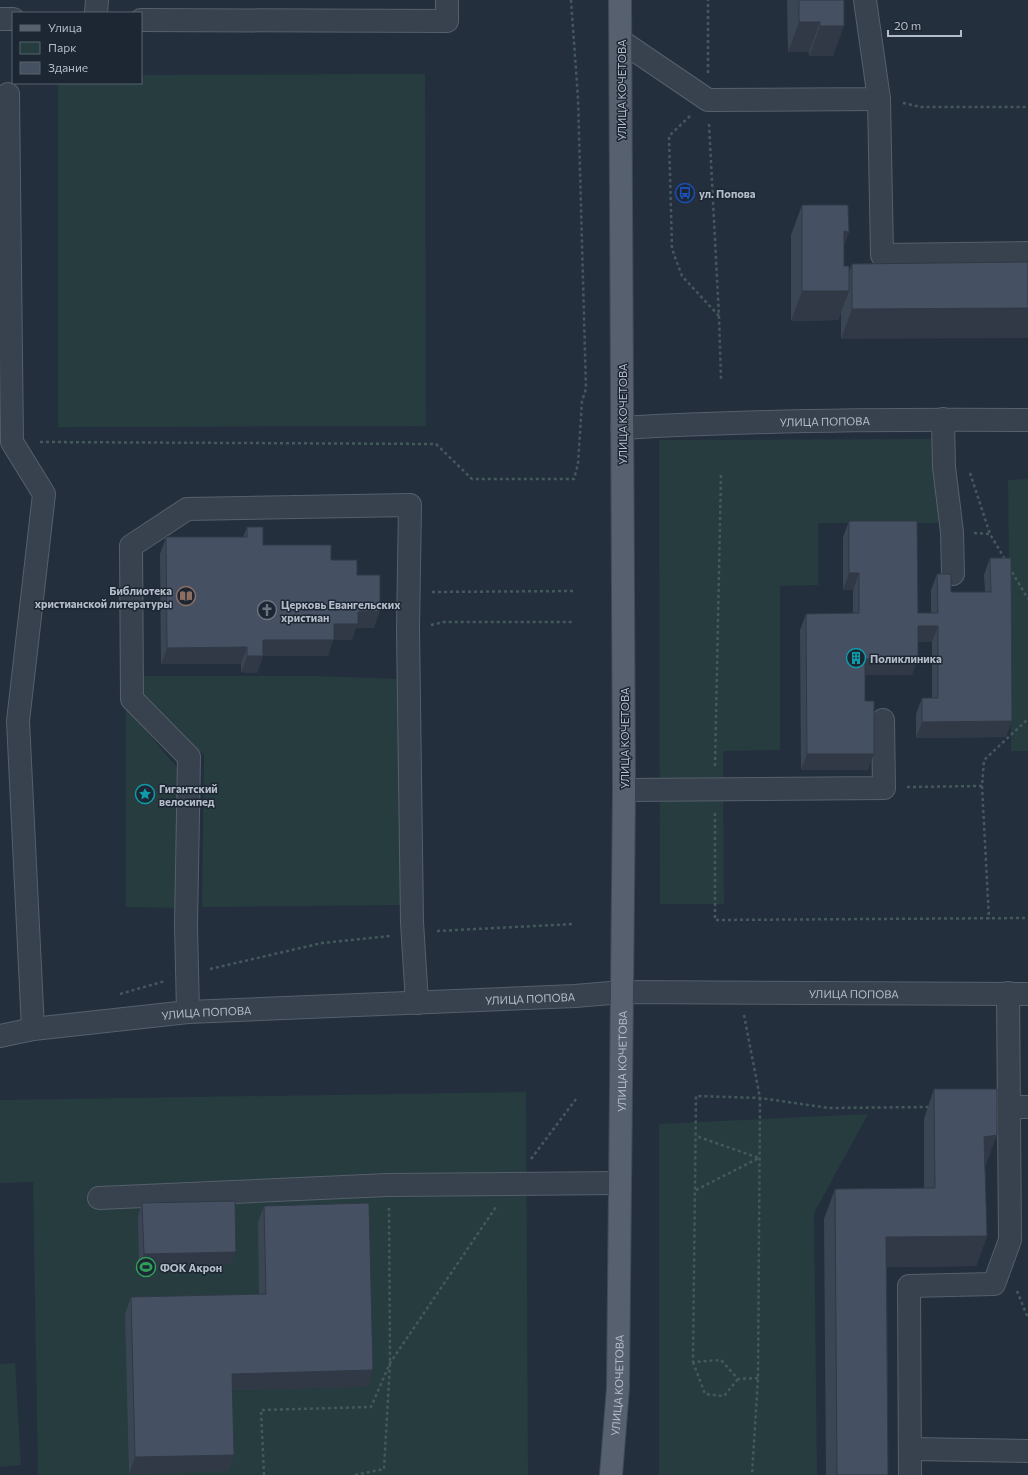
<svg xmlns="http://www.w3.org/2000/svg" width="1028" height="1475" font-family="Commissioner,sans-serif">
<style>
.green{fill:#263c3f;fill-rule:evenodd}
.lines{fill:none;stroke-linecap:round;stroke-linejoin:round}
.minor-casing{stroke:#565f6c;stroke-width:24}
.major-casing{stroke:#414a57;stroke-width:24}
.path{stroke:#44595c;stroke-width:2.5;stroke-dasharray:3 3;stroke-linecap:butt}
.minor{stroke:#38414e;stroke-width:22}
.major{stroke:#56606e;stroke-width:22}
.wall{fill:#3b4654}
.shaded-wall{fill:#303945}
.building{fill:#455162;stroke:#303945}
.labels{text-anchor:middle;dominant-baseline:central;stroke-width:3;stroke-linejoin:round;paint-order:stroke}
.street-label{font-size:11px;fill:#b4bcc9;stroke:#1d2633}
.poi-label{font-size:11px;font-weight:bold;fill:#b4bcc9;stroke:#1d2633;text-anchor:start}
</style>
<rect width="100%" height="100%" fill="#242f3e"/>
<g class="green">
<polygon points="425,74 426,426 58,427 58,83 141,83 141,75"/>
<polygon points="942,439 942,523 818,523 818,585 780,586 780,750 723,751 724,904 660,904 659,440"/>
<polygon points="1028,479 1028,751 1011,751 1008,480"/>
<polygon points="141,676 314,676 400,679 400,905 202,907 204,755 142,699"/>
<polygon points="126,707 180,771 179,908 126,907"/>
<path d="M526 1092 528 1475H38L33 1182 0 1183V1100ZM260 1311 367 1387 226 1390Z"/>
<polygon points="868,1114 814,1213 817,1475 659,1475 659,1124"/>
<polygon points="15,1363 21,1465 0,1467 0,1364"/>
</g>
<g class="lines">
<g class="minor-casing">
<g id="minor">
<polyline points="96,13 97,0"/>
<polyline points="0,19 13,19"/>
<polyline points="141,20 447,21 447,0"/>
<polyline points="621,41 708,100 879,99 865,0"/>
<polyline points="8,94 12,442 44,494 18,721 33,1029"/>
<polyline points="879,99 882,255 1028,253"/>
<polyline points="943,419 944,467 952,532 953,574"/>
<path id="s1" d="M622 428C757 420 893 419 1028 420"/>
<polyline points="624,790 884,788 883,720"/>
<polyline points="188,1012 186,926 189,757 132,699 131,546 187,509 410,505 408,629 412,922 417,1003"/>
<path id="s2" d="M0 1036 33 1029 188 1012 575 996 622 992 1028 994"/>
<polyline points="1009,1107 1028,1107"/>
<polyline points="99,1198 388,1185 620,1183"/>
<polyline points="910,1449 1028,1451"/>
<polyline points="910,1475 909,1286 994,1284 1010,1240 1008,993"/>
</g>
</g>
<g class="major-casing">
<g id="major">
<path id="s3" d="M611 1475 618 1388 624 790 620 0"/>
</g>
</g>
<g class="path">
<polyline points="708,73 708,0"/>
<polyline points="903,103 921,107 1028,107"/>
<polyline points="690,116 669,136 672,249 682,276 719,316"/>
<polyline points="709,124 719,317 721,379"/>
<polyline points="40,442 436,444 472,479 574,479 578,464 582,401 586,389 578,98 571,0"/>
<polyline points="970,473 990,534 1006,561"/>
<polyline points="974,533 990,534"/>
<polyline points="1009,567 1028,599"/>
<polyline points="432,592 573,591"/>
<polyline points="431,625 444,622 573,622"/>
<polyline points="715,766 721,473"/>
<polyline points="982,786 989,919"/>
<polyline points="907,787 982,786 984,760 1028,719"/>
<polyline points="715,813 715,920 1028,918"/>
<polyline points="437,931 574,924"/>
<polyline points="210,969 322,943 390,936"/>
<polyline points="120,994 165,981"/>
<polyline points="744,1015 760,1098 758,1378 752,1475"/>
<polyline points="531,1159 576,1099"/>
<polyline points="696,1190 759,1158 696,1136"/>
<polyline points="1017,1291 1028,1318"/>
<polyline points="693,1362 705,1394 724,1396 738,1379"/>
<polyline points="758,1378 738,1379 721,1360 693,1362 696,1096 760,1098 829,1108 930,1107"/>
<polyline points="264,1475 261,1410 371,1407 390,1363 496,1207"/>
<polyline points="355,1475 384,1469 390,1363 389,1208"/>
</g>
<use href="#minor" class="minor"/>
<use href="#major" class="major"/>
</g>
<g class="wall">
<polygon points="787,0 844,0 833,56 809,56 809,52 788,52"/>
<polygon points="802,205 849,232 844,245 844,266 849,272 852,264 1028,262 841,339 841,312 838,320 791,321 791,235"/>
<polygon points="849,521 918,613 931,613 931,590 937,574 951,592 985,592 984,575 990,558 1006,737 916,738 916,714 922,698 932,698 932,642 918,642 912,675 865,675 865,701 868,770 801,770 800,630 806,614 853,613 853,590 843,590 843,537"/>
<polygon points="247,527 263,545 331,560 357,575 374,628 356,628 352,640 333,640 328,656 263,656 257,673 241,672 241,664 161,664 160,554 166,537 243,537"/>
<polygon points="934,1089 997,1135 986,1164 985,1165 987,1236 976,1266 887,1267 888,1475 826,1475 824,1219 835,1189 924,1188 924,1119"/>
<polygon points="142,1203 236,1252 231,1264 139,1267 138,1216"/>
<polygon points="264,1206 373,1370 367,1387 232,1390 234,1455 228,1471 129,1474 125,1314 131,1297 259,1294 258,1222"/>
</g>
<g class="shaded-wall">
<polygon points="799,22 820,22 809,52 788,52"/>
<polygon points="820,26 844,26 833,56 809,56"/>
<polygon points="844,231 849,232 838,261"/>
<polygon points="802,291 849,291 838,320 791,321"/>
<polygon points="1028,308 1028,338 841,339 852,309"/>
<polygon points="849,573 859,573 853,590 843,590"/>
<polygon points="380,611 374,628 356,628 352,640 333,640 328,656 260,656 263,656 257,673 241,672 247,656 263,640 334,624 358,612"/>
<polygon points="918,626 938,626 932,642 912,642"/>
<polygon points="247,647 241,664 161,664 167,648"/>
<polygon points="918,658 912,675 859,675 865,659"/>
<polygon points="1012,721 1006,737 916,738 922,722"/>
<polygon points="807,754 874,754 868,770 801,770"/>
<polygon points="997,1135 986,1164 973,1167 984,1137"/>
<polygon points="987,1236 976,1266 876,1267 886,1237"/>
<polygon points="236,1252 231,1264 139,1267 144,1254"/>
<polygon points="373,1370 367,1387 226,1390 232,1374"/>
<polygon points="234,1455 228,1471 129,1474 135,1457"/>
</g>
<g class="building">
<polygon points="799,0 844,0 844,26 820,26 820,22 799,22"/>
<polygon points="802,205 848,205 849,232 844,231 844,266 849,266 849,291 802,291"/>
<polygon points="1028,262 1028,308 852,309 852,264"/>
<polygon points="849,521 917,521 918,613 938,613 937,574 951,574 951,592 991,592 990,558 1011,558 1012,721 922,722 922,698 938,698 938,626 918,626 918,658 865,659 865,701 874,701 874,754 807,754 806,614 859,613 859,573 849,573"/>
<polygon points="247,527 263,527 263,545 331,545 331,560 357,560 357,575 380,575 380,611 358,612 358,624 334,624 334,640 263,640 263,656 247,656 247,647 167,648 166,537 247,537"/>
<polygon points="934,1089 997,1089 997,1135 984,1137 987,1236 886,1237 888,1475 837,1475 835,1189 935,1188"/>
<polygon points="235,1201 236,1252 144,1254 142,1203"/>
<polygon points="369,1203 373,1370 232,1374 234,1455 135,1457 131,1297 266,1294 264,1206"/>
</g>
<defs>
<g id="bus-ring" transform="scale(1)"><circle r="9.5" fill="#1d2633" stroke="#1a4fb4" stroke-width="1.5"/><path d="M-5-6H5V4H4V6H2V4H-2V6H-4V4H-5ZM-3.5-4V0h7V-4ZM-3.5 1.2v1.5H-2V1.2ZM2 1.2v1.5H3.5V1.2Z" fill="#1a4fb4"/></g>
<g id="library-ring" transform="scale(1)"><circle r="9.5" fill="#1d2633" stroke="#8d6e63" stroke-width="1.5"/><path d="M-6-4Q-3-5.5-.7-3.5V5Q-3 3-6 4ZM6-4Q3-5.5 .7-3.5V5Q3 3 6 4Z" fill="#8d6e63"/></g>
<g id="church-ring" transform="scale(1)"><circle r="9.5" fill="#1d2633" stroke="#6b7280" stroke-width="1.5"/><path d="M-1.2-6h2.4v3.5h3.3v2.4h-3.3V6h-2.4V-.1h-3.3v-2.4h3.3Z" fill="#6b7280"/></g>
<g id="building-ring" transform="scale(1)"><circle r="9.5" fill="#1d2633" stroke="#0f9aa8" stroke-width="1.5"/><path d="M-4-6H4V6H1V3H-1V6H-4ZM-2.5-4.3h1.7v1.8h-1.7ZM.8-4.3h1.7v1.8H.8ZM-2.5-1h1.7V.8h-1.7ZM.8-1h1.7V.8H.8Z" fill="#0f9aa8"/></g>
<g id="sight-ring" transform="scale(1)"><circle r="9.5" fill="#1d2633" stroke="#0f9aa8" stroke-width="1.5"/><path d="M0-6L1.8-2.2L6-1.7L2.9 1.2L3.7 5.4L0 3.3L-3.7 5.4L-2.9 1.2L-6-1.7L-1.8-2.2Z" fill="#0f9aa8"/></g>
<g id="stadium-ring" transform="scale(1)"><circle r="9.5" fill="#1d2633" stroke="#2e9e5b" stroke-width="1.5"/><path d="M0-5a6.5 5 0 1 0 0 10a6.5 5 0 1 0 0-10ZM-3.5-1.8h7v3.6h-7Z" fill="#2e9e5b"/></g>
</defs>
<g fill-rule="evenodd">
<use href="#bus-ring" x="685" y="193"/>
<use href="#library-ring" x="186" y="596"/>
<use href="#church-ring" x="267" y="610"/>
<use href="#building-ring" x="856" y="658"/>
<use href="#sight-ring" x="145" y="794"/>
<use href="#stadium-ring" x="146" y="1267"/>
</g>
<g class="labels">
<g class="street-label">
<text transform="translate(621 90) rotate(-90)">УЛИЦА КОЧЕТОВА</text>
<text transform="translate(622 414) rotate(-90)">УЛИЦА КОЧЕТОВА</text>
<text stroke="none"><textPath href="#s1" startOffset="203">УЛИЦА ПОПОВА</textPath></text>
<text transform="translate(624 738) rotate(-90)">УЛИЦА КОЧЕТОВА</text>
<text stroke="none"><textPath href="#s2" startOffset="856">УЛИЦА ПОПОВА</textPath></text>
<text stroke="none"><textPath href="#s2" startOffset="532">УЛИЦА ПОПОВА</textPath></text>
<text stroke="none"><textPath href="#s2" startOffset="208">УЛИЦА ПОПОВА</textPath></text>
<text stroke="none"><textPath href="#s3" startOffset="414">УЛИЦА КОЧЕТОВА</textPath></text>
<text stroke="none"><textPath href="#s3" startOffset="90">УЛИЦА КОЧЕТОВА</textPath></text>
</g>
<g class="poi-label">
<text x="699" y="193">ул. Попова</text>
<text x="172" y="590" text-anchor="end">Библиотека<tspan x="172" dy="13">христианской литературы</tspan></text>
<text x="281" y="604">Церковь Евангельских<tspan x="281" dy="13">христиан</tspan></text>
<text x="870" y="658">Поликлиника</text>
<text x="159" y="788">Гигантский<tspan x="159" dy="13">велосипед</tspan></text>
<text x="160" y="1267">ФОК Акрон</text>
</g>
</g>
<rect x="12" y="12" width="130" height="72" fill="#1d2633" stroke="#59626f"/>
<rect x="20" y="25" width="20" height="6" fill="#56606e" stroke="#59626f"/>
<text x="48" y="32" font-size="12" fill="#b4bcc9">Улица</text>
<rect x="20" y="42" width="20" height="12" fill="#263c3f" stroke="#59626f"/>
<text x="48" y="52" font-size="12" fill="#b4bcc9">Парк</text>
<rect x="20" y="62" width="20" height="12" fill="#455162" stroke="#59626f"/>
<text x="48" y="72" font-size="12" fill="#b4bcc9">Здание</text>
<path d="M888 30v6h73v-6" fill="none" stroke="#b4bcc9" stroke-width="2"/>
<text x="894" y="30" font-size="12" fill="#b4bcc9" stroke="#1d2633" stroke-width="3" paint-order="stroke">20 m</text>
</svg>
